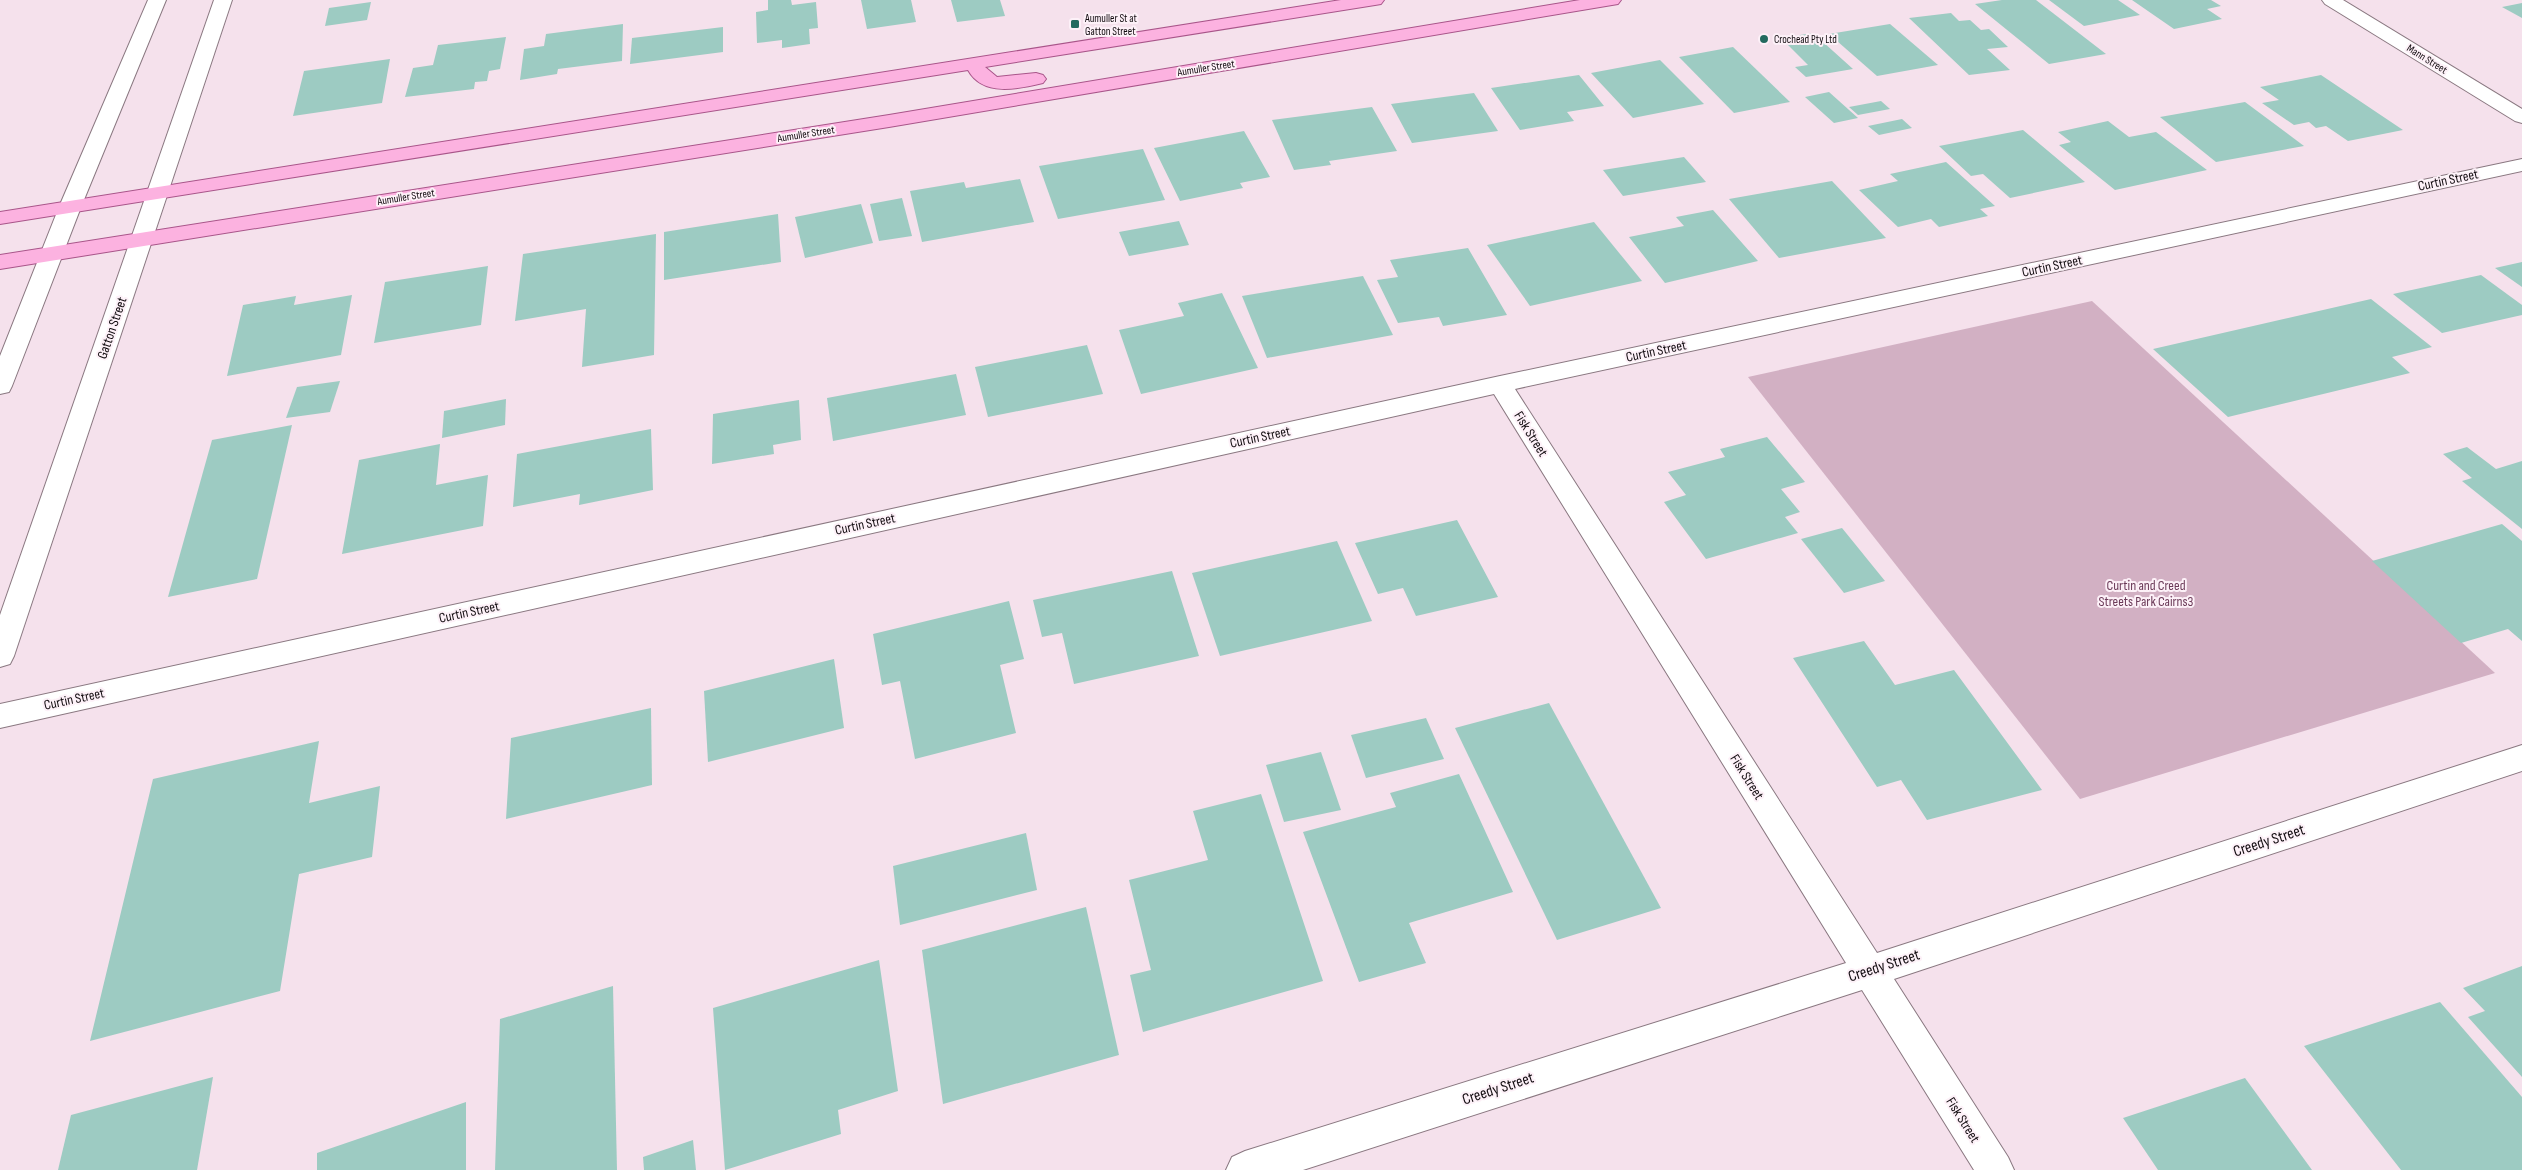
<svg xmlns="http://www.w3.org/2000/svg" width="2522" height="1170" font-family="'Sofia Sans Condensed',sans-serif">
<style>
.green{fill:#d2b0c3}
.building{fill:#9dcbc2}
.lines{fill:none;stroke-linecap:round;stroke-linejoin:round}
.minor-casing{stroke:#8a7881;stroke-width:2}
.major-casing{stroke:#a85589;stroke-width:2}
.minor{fill:#fff;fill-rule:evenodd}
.major{fill:#fcb2e0;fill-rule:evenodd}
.poi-dot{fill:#236a5f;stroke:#fdf1f8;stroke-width:2}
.labels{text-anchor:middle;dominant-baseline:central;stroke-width:4;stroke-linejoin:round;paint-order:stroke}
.far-poi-label{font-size:11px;fill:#100a0e;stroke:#fdf1f8;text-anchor:start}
.far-street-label{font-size:11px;fill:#100a0e;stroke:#fdf1f8}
.street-label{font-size:14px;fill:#100a0e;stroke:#fdf1f8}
.park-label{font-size:14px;fill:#6b3a58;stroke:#fdf1f8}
.near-street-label{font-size:16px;fill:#100a0e;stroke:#fdf1f8}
</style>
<rect width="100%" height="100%" fill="#f5e1ec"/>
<polygon class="green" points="2092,301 2495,673 2080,799 1748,377"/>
<g class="building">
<polygon points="768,0 791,0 792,5 816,2 818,28 809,29 810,44 782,48 782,40 757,43 756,12 768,10"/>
<polygon points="861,0 911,0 916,22 867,29"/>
<polygon points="951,0 1000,0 1005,16 957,22"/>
<polygon points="2002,0 2036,0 2106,54 2049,64 1975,4"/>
<polygon points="2049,0 2118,0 2140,15 2084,26"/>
<polygon points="2132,0 2211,0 2221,6 2207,9 2222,19 2174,29"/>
<polygon points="371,2 367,20 325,26 329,8"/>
<polygon points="2522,3 2522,18 2502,7"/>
<polygon points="1951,13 1959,21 1970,20 1981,30 1989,29 2008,47 1987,49 2010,70 1969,75 1909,18"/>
<polygon points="623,24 622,61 558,69 557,74 520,80 524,49 544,46 546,34"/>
<polygon points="1890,24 1938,65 1877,76 1829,34"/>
<polygon points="723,27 723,52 630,64 632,38"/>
<polygon points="1813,33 1853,69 1806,77 1795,67 1808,65 1781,38"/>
<polygon points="506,37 500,69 489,71 487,81 475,82 474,89 405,97 413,68 433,65 438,45"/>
<polygon points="1733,47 1790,102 1734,113 1679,57"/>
<polygon points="390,59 382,103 293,116 304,71"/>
<polygon points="1660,60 1704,104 1633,118 1591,73"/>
<polygon points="1579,75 1604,106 1567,112 1574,121 1520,130 1491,88"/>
<polygon points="2321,75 2403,130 2348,141 2326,126 2316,128 2309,122 2294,125 2262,103 2279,100 2260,87"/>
<polygon points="1829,92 1858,118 1834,123 1805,97"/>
<polygon points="1474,93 1498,131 1412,143 1391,104"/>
<polygon points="1881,101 1890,109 1858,115 1849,107"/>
<polygon points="2245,102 2304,146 2216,162 2160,117"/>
<polygon points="1372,107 1397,151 1329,161 1331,165 1294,170 1272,120"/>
<polygon points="1902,119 1912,128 1879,135 1868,126"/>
<polygon points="2108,121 2129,137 2156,132 2207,170 2115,190 2059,145 2071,142 2058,132"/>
<polygon points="2023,130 2085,182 2010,198 1983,174 1971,176 1939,146"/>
<polygon points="1244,131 1270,177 1240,183 1243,188 1180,201 1154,148"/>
<polygon points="1143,149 1165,200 1058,219 1039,166"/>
<polygon points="1684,157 1706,182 1623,196 1603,170"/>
<polygon points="1946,162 1995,206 1980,209 1988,216 1939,227 1931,219 1898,227 1859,190 1898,181 1890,174"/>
<polygon points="1020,179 1034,222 922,242 910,191 964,182 966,188"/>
<polygon points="1832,181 1886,238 1779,258 1729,199"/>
<polygon points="902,198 912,236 879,241 870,204"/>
<polygon points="861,204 873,243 805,258 795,217"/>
<polygon points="1713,210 1758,261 1665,283 1629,237 1684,226 1676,217"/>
<polygon points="778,214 781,262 664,280 664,232"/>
<polygon points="1179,221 1189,245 1129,256 1119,232"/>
<polygon points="1594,222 1642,281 1530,306 1487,245"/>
<polygon points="656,234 654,355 582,367 586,309 515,321 523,254"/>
<polygon points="1468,248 1507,315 1443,326 1439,317 1398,323 1377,280 1398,277 1390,260"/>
<polygon points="2522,262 2522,287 2495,268"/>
<polygon points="488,266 481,325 374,343 385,282"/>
<polygon points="2481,275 2522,305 2522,315 2442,333 2393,294"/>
<polygon points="1363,276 1393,335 1267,358 1242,296"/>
<polygon points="1222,293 1258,368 1141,394 1119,330 1184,316 1178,303"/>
<polygon points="352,295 341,355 227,376 243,305 296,296 294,305"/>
<polygon points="2371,299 2432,347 2392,357 2410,373 2228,417 2153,349"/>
<polygon points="1087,345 1103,394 988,417 975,367"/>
<polygon points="956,374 966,415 833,441 827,398"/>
<polygon points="340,381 330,412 286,418 297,387"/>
<polygon points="506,399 505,425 442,438 444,411"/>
<polygon points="799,400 801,440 773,445 774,454 712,464 713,414"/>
<polygon points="292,425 257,579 168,597 212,440"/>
<polygon points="651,429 653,490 579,505 580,494 513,507 517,454"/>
<polygon points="1767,437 1805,482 1781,489 1800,512 1785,517 1798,533 1706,559 1664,502 1686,495 1668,472 1725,457 1720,449"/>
<polygon points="440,444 436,485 488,475 483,526 342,554 359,460"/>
<polygon points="2467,447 2496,469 2522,461 2522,529 2462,481 2472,478 2443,454"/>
<polygon points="1457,520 1498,597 1416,616 1403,588 1378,594 1355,543"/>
<polygon points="2502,524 2522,541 2522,641 2508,629 2461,643 2372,561"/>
<polygon points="1842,528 1885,581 1844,593 1801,539"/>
<polygon points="1337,541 1372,621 1220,656 1192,573"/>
<polygon points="1172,571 1199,656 1074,684 1062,633 1042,637 1033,600"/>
<polygon points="1009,601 1024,659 1000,665 1016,733 915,759 900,681 882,685 873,634"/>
<polygon points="1864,641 1895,685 1954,670 2042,790 1927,820 1901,780 1877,787 1793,658"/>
<polygon points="834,659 844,728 708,762 704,691"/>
<polygon points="1549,703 1661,908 1557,940 1455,728"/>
<polygon points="651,708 652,785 506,819 511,738"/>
<polygon points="1426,718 1444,759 1366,778 1351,735"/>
<polygon points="319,741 309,803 380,786 372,857 299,874 280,991 90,1041 153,779"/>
<polygon points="1321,752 1341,810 1284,822 1266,765"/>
<polygon points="1459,774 1513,892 1409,923 1426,963 1359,982 1303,832 1396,807 1390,793"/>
<polygon points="1261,794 1323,981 1143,1032 1130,975 1151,970 1129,880 1208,860 1193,811"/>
<polygon points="1026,833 1037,890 900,925 893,866"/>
<polygon points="1086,907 1119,1055 943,1104 922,950"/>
<polygon points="879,960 898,1091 838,1110 841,1134 725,1170 713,1008"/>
<polygon points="2522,966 2522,1077 2468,1017 2485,1011 2463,988"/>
<polygon points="613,986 617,1170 495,1170 500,1019"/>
<polygon points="2440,1002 2522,1097 2522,1170 2401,1170 2304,1046"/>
<polygon points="213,1077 197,1170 58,1170 71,1115"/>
<polygon points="2245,1078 2312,1170 2158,1170 2123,1118"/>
<polygon points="466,1102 466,1170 317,1170 317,1153"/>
<polygon points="693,1140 696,1170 644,1170 643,1157"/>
</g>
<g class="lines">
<g class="minor-casing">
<g id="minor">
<polygon points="148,0 166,0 81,207 12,386 9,392 0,394 0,356 59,207"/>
<polygon points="214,0 232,0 14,656 10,664 0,667 0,615"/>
<polygon points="2322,0 2343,0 2522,109 2522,123 2515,121 2325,4"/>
<polygon points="2522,159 2522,171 1515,389 1877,953 2522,745 2522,771 1894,979 2008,1157 2014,1170 1974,1170 1862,990 1303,1170 1226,1170 1232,1157 1245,1151 1846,963 1494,394 0,728 0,704 1500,376"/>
</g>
</g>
<g class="major-casing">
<g id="major">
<path d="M1341 0H1384L1381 4 1375 5 985 67 997 77 1036 73 1043 75 1046 79 1043 83C1018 89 983 97 968 70L0 224V212Z"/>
<polygon points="1580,0 1621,0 1618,4 1612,5 889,127 0,269 0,255 889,115"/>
</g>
</g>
<use href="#minor" class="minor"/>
<use href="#major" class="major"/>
</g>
<g class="poi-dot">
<rect x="1070" y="19" width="10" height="10" rx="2.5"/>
<circle cx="1764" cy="39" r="5"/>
</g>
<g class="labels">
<g class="far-poi-label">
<text x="1085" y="18">Aumuller St at<tspan x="1085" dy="13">Gatton Street</tspan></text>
<text x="1774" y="39">Crochead Pty Ltd</text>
</g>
<g class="far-street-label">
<text transform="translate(2427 59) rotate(32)">Mann Street</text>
<text transform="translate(1206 68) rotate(-9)">Aumuller Street</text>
<text transform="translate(806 134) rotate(-9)">Aumuller Street</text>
<text transform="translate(406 197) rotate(-9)">Aumuller Street</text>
</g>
<g class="street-label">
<text transform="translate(2448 180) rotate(-12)">Curtin Street</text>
<text transform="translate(2052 266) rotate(-12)">Curtin Street</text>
<text transform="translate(112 328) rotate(-71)">Gatton Street</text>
<text transform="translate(1656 351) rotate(-12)">Curtin Street</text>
<text transform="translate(1531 434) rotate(58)">Fisk Street</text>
<text transform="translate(1260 437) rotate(-12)">Curtin Street</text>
<text transform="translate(865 524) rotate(-12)">Curtin Street</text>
<text transform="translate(469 612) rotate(-12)">Curtin Street</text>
<text transform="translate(74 699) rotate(-12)">Curtin Street</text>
<text transform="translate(1747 777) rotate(58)">Fisk Street</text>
<text transform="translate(1963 1120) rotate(58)">Fisk Street</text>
</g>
<g class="park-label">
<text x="2146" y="585">Curtin and Creed<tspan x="2146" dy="16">Streets Park Cairns3</tspan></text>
</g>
<g class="near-street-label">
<text transform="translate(2269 841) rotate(-18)">Creedy Street</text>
<text transform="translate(1884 966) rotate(-18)">Creedy Street</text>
<text transform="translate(1498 1089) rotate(-18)">Creedy Street</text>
</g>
</g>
</svg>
